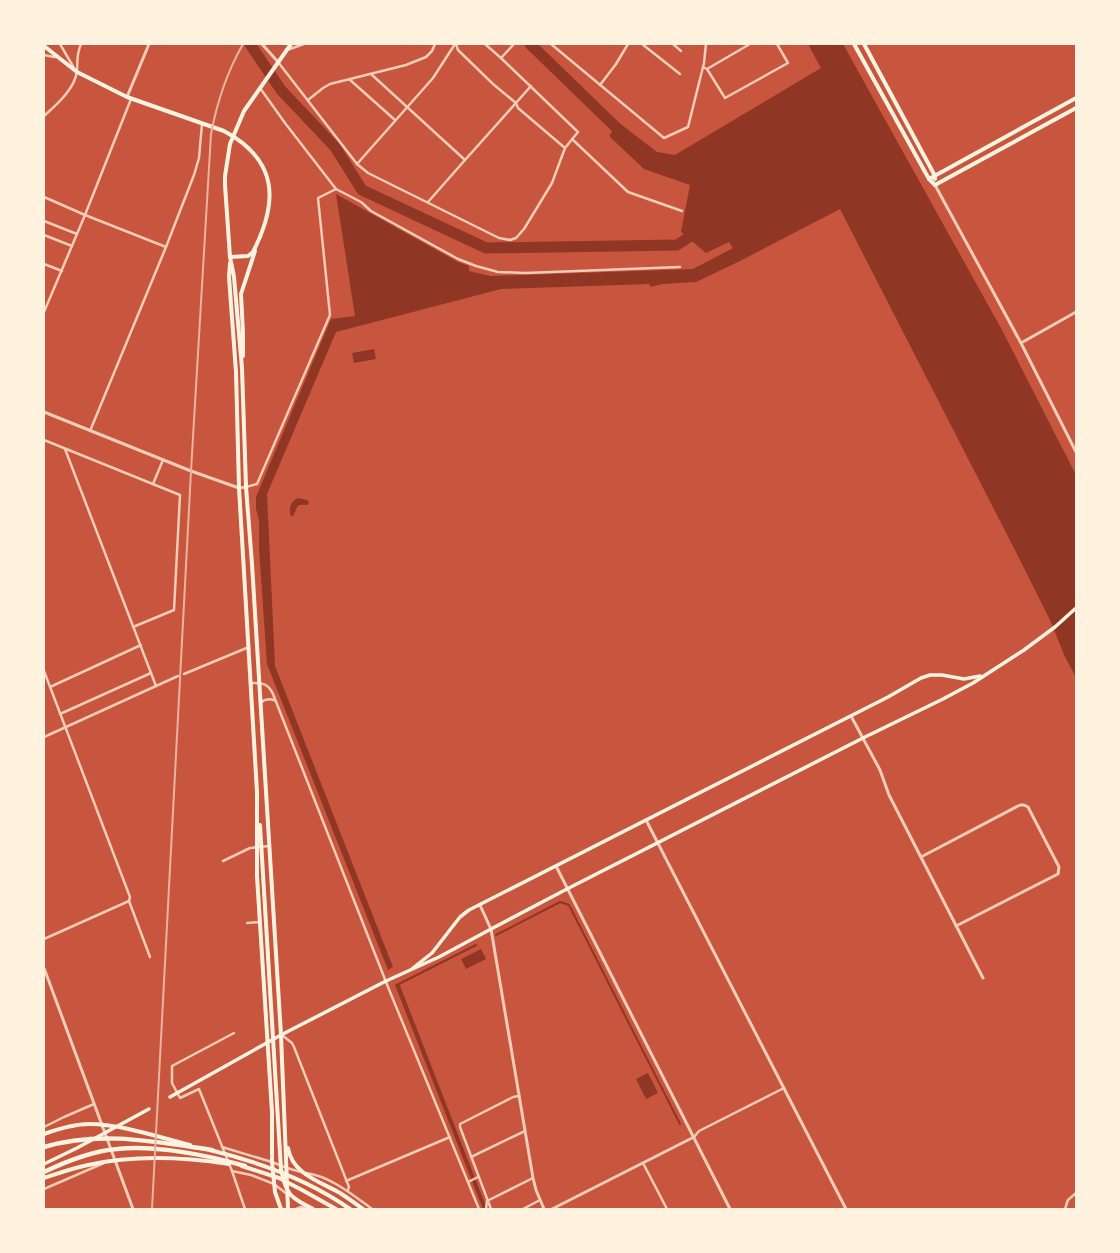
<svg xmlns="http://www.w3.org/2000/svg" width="1120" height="1253" font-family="'IBM Plex Serif',serif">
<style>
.water{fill:#8f3625}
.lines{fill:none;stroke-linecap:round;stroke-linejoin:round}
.stream{stroke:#8f3625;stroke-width:2}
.river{stroke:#8f3625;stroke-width:11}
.minor{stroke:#f1ccb7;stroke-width:2.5}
.tertiary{stroke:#f1ccb7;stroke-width:3}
.secondary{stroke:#fff3e0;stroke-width:3.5}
.primary{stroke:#fff3e0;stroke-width:4}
.trunk{stroke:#fff3e0;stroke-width:4}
.motorway{stroke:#fff3e0;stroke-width:4.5}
.rail{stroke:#e9b49f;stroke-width:2}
</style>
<rect width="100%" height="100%" fill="#c8553d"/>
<g class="water">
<polygon points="808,44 843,44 1002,330 1076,475 1076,677 1065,657 1050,620 1018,556 840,209 740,261 696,282 662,284 651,287 649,284 501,289 336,332 267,494 275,666 393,967 388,970 267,664 259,548 259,520 256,509 256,497 331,319 355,316 336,194 458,262 469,266 469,271 490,276 693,269 733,248 729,242 706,253 681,232 690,185 644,169 609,136 618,122 657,152 675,155 821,68"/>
<polygon points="374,349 376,359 354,363 352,353"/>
<path d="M298 498 307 500 309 502 308 505C295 504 299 505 293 516H291C288 509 291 501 298 498Z"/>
<polygon points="481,949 486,959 466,969 461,959"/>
<polygon points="399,983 487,1209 483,1209 395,985"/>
<polygon points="648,1073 658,1093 646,1099 636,1079"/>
</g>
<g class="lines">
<g class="stream">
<polyline points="496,935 560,902 569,905 680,1124"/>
<polyline points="397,985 476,945"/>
</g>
<g class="river">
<polyline points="250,44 281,90 335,147 362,190 486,248 677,245 700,230"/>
<polyline points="530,44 626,137"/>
</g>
<g class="minor">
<polyline points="60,44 74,68"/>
<polyline points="456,44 458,50 493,84 516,103 518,108 565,148"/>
<polyline points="551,44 664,138 688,127 704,63 706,44"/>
<polyline points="642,44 680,74"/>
<polyline points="673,44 681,51"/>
<polyline points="287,50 304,44"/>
<polyline points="44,55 54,57 57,57"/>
<polyline points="501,58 514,44"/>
<polyline points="278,62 357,164 368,173 499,238 510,240 516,238 524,229 552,183 565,148 578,132 501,58 485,44"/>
<polyline points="703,67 707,69 725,98 788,63 777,44"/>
<polyline points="707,69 750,44"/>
<polyline points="371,74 465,160"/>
<polyline points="349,79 395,120"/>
<polyline points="600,85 616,64 628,44"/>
<polyline points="260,88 285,123 336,189 361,202 371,211 458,259 476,266 498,272 525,273 680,267"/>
<polyline points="308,100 323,88 330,84 406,65 426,57 432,51 435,44"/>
<path d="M44 116C56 105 75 89 77 71 78 59 76 56 81 44"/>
<polyline points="572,139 628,192 682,211"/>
<polyline points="357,164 433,78 455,44"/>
<polyline points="44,197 85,215 166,247"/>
<polyline points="428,202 465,160 531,86"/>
<polyline points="44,221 77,234"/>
<polyline points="44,235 72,246"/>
<polyline points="44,264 62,271"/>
<polyline points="44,312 85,215 131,99"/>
<polyline points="90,431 166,247 194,175 199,158 202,124"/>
<polyline points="44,440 180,495 174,610 133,627"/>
<polyline points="65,449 156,686"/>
<polyline points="153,484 163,460"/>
<polyline points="246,487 257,484 330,315 318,198 336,189"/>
<polyline points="44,671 130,897 129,901 44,939"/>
<polyline points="184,674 249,647"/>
<path d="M251 683C262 683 268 683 273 694L388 987 479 1209"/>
<polyline points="50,687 141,645"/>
<path d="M260 703C265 699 270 698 276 701"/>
<polyline points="60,714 151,673"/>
<polyline points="44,737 178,676"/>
<polyline points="223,861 250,848 269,846"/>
<polyline points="129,901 150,957"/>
<polyline points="247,923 260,922"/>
<polyline points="234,1033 172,1066 172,1083 180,1098 199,1089 232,1171 245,1209"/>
<polyline points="282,1035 292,1043 294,1047 349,1187 348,1190"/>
<polyline points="44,1127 64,1117 94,1104"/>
<polyline points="694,1137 699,1131 784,1088"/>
<polyline points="222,1147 272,1162 287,1168 301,1172"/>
<polyline points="471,1157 525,1131"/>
<polyline points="643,1163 667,1209"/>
<polyline points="232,1171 251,1175 274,1184 287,1194"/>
<path d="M306 1173C330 1176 353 1195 372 1209"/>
<polyline points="346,1181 450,1137"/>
<polyline points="468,1182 478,1177"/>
<polyline points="44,1189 104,1163"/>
<polyline points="296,1209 301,1207 308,1207"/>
<polyline points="486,1209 487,1201 533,1178"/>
<polyline points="491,1209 460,1127 460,1124 513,1097 519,1096"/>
<polyline points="523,1209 540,1200"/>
<polyline points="1065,1209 1068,1200 1076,1193"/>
</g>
<g class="tertiary">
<polyline points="262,44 278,62"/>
<polyline points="127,97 149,44"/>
<polyline points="935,185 1021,343 1076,452"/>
<polyline points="1021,343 1076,312"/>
<polyline points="44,412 191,471 239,488 246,487"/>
<polyline points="851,716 880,770 889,795 983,978"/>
<polyline points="646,820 846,1209"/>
<polyline points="921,857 1020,805 1024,805 1028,807 1059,867 1058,874 956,926"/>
<polyline points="556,866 730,1209"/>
<polyline points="480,905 491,929 533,1178 536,1190 544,1209"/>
<polyline points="44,968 133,1209"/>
<polyline points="552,1209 694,1137"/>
</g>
<g class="secondary">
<polyline points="413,968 432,953 460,917 469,910 888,697 921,678 930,675 942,675 964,679 980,676"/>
<polyline points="170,1097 281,1035 386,981 439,957 491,929 567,889 863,738 943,699 973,683 1024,650 1055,627 1076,608"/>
<polyline points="44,1164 77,1148 149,1109"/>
</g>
<g class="primary">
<polyline points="854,44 929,179 935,185"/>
<polyline points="864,44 935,176 935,179"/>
<path d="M44 46 77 72 127 97 224 131C278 160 279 201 253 252L248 256 230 257"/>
<polyline points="929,179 1076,98"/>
<polyline points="935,185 1076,108"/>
<polyline points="243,356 243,333 241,294 255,251"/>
</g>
<g class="trunk">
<polyline points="230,263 229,277 236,372 239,488 257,792 257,876 272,1112 272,1162 275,1192 281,1209"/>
<path d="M260 825C268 940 274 1055 281 1169 286 1195 290 1197 313 1209"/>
<path d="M44 1134C58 1129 74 1124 89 1124 121 1124 158 1137 190 1145"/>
<path d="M288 1148C292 1174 321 1182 340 1193 348 1198 356 1204 363 1209"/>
<path d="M210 1150C259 1162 309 1180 350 1209"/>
<polyline points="242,1166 279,1178 302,1190 336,1209"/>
<path d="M44 1178C59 1173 73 1168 88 1165 133 1155 184 1157 229 1164"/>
<polyline points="288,1209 281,1035 252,564 246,487 242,368 234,277 230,257 225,185 225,176 230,144 244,111 291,44"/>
</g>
<g class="motorway">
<path d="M44 1147C99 1130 157 1142 212 1150"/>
<path d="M44 1172C67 1161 92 1151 117 1149 156 1145 207 1155 245 1166"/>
</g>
<path class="rail" d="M152 1209 191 471 211 134C217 102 227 72 243 44"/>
</g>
<rect width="1120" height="1253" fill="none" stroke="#fff3e0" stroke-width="90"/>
</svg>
